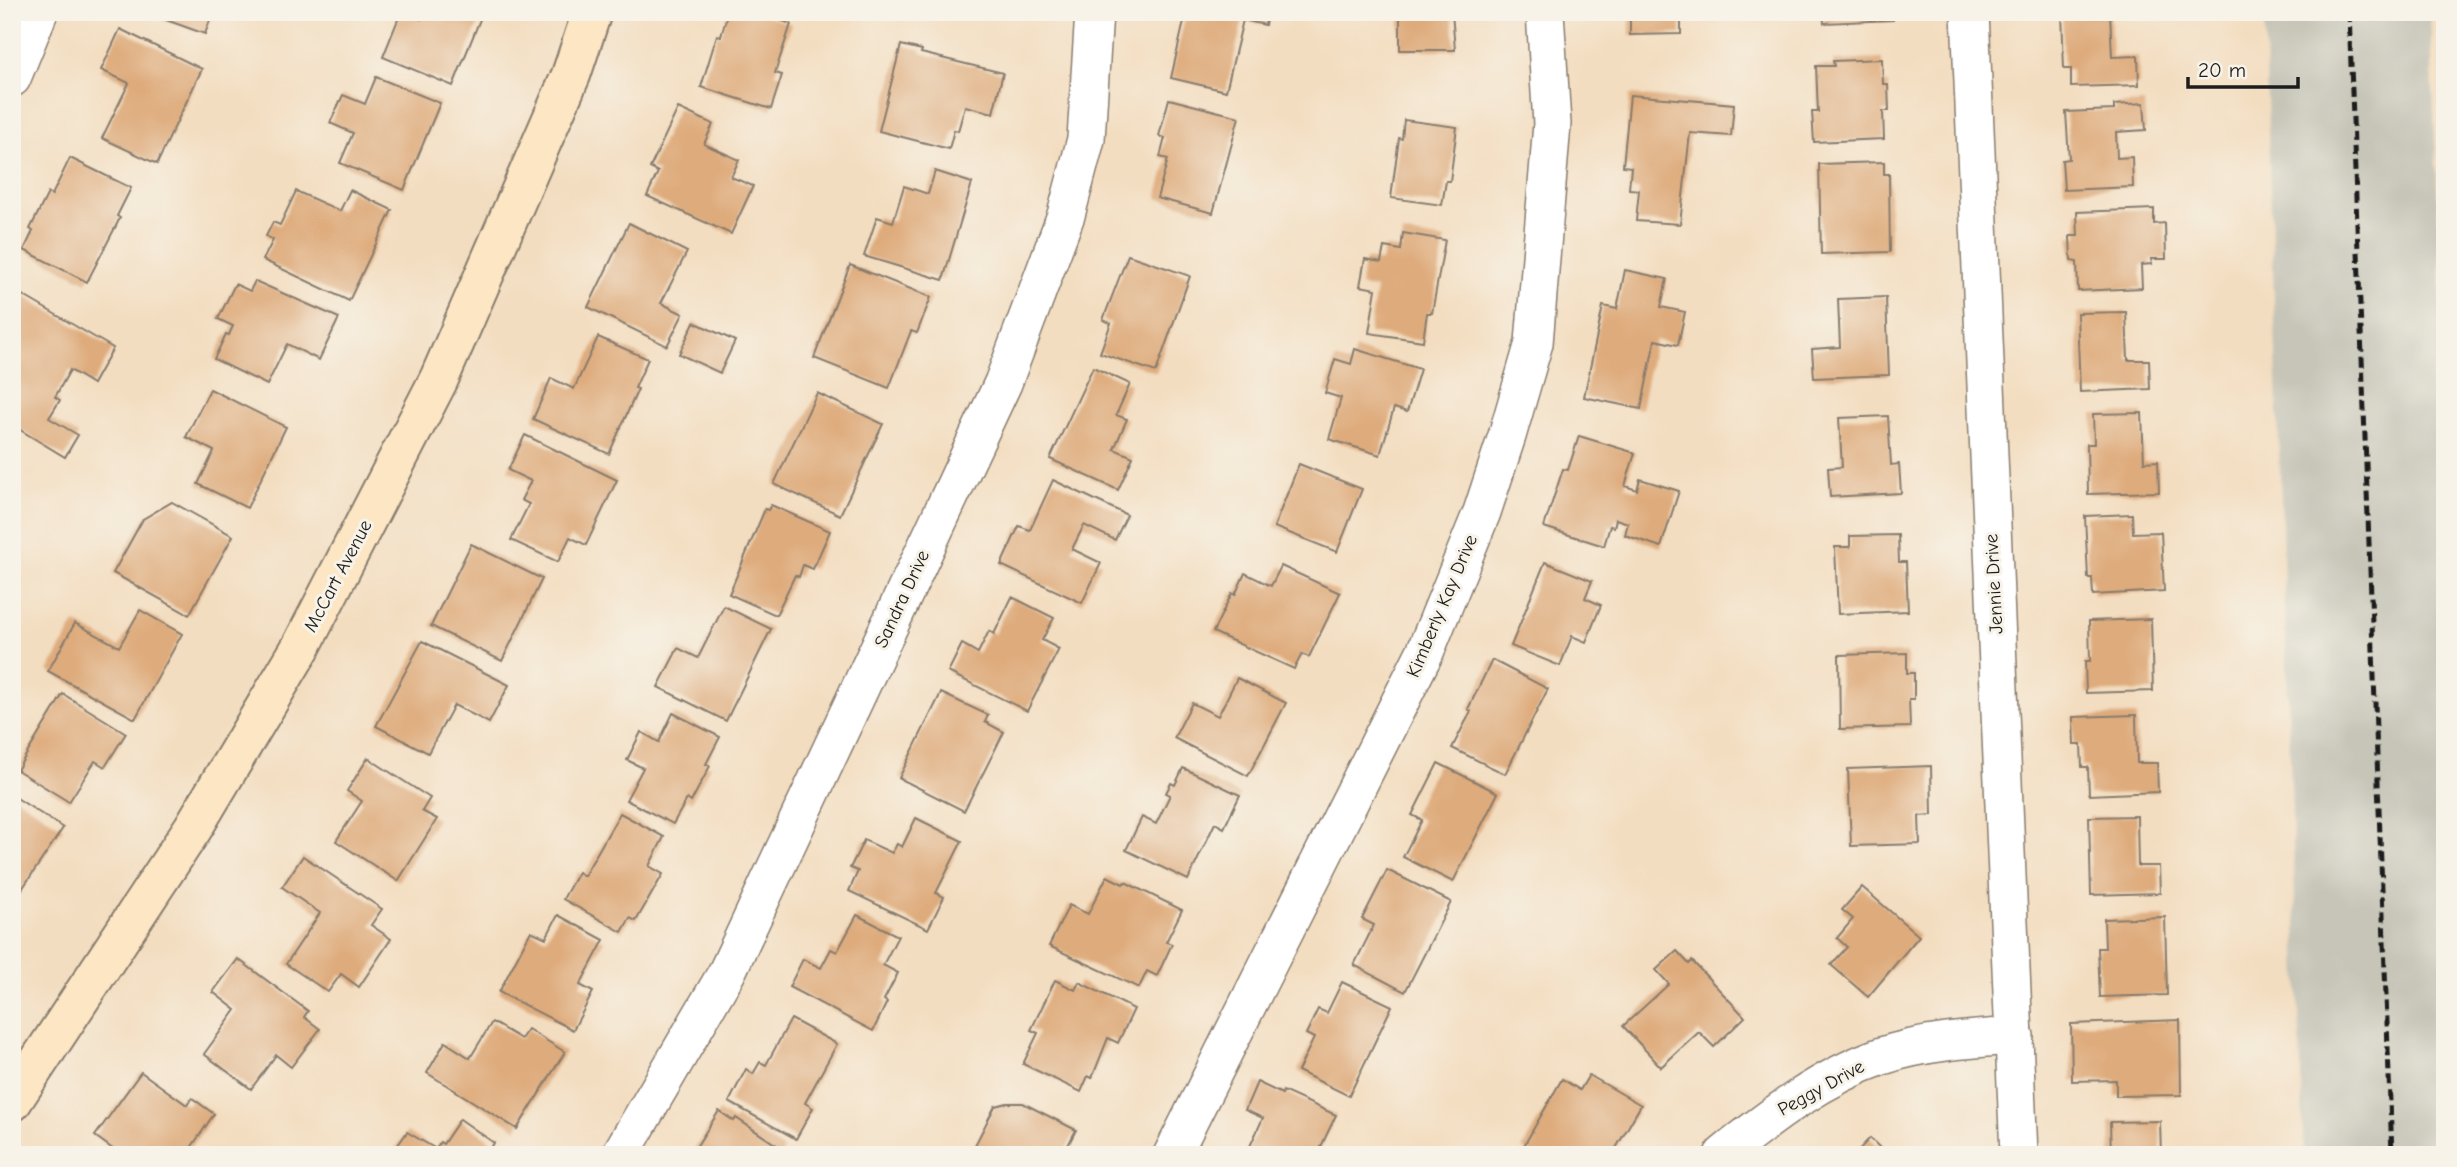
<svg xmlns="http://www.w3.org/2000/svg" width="2457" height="1167" font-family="'Comic Neue',sans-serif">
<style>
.industrial{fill:#c6c5b8}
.building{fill:#deab7b}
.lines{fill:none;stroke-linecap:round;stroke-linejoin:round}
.street-casing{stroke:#887c6e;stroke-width:40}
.secondary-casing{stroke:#887c6e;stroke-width:42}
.street{stroke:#fff;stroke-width:37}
.secondary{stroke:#fce6c4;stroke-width:38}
.rail{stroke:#1c1c1c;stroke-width:5;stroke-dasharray:10 5;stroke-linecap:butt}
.labels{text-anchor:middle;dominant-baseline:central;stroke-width:6;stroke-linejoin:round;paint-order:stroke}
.street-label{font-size:19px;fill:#1c1c1c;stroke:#f7f3e8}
</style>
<rect width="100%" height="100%" fill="#f7f3e8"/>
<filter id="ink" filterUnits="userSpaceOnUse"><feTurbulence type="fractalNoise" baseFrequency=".0143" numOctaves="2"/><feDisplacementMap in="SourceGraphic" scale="14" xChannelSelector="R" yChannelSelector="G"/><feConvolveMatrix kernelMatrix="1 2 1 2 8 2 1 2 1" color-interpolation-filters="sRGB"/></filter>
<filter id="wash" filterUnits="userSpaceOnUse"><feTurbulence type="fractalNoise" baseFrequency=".00686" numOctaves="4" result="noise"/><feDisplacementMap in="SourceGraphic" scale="28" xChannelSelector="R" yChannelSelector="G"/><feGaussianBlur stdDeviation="1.57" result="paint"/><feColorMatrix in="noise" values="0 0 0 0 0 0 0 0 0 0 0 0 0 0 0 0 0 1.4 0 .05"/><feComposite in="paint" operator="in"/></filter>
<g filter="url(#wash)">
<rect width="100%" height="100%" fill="#f3ddc0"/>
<polygon class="industrial" points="2264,12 2430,12 2445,396 2445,1155 2304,1155"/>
<g id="blocks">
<g class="building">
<polygon points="144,12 213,12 205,34"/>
<polygon points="401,12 421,19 424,12 483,12 453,86 383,57"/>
<polygon points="728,12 756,12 791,24 775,73 782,75 771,109 701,87 717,35 721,36"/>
<polygon points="1182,12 1268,12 1265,25 1243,20 1226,91 1171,78 1185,17 1182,16"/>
<polygon points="1400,12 1452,12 1455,50 1400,50"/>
<polygon points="1630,12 1681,12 1681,34 1630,35"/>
<polygon points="1823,12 1893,12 1893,20 1824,23"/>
<polygon points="2062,12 2110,12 2112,57 2138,56 2139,85 2071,87 2071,69 2064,69"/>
<polygon points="120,29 202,69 157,164 102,138 129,83 101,70"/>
<polygon points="901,45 922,50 921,53 1003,73 993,113 965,106 958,131 954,130 949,149 879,131"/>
<polygon points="1882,59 1883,84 1888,84 1889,111 1883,111 1884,139 1814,142 1812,112 1818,112 1816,66 1834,66 1833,61"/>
<polygon points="376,77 440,103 404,190 340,163 353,133 330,123 343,95 365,104"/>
<polygon points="1630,95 1734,104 1731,136 1690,133 1680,224 1636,221 1639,190 1629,189 1631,167 1623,166"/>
<polygon points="1169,99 1239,117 1213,213 1157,198 1168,159 1160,157 1165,138 1159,136"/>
<polygon points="2144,103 2146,130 2116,132 2117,158 2132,157 2133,187 2064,190 2062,160 2069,159 2066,112 2114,110 2114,105"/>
<polygon points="678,108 713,124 704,144 739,160 731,177 753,186 731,234 647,196 658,172 650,168"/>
<polygon points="1404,120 1457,127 1450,181 1446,181 1442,205 1391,198 1399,138 1402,139"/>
<polygon points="70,158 131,188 117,216 120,218 87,282 24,250 33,231 30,229 48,193 52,195"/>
<polygon points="1884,162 1884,174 1889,174 1890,252 1821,254 1819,164"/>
<polygon points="935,171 972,183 943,280 864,256 877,217 893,222 904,186 928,194"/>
<polygon points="2441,189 2445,189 2445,230 2442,230"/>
<polygon points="350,190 392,210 349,301 263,260 273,240 266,236 273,222 280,225 296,191 340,211"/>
<polygon points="2154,209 2154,224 2165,223 2166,259 2151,259 2152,264 2141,265 2142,288 2078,291 2077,262 2071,261 2070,236 2078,236 2077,212"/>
<polygon points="629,223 687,252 661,303 683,314 667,346 588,307"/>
<polygon points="1403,233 1445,240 1432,313 1427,313 1423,341 1369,333 1376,289 1360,286 1365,259 1381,262 1384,247 1401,250"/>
<polygon points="1128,255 1190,276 1156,372 1100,353 1111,323 1103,320"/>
<polygon points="850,265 931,297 917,333 911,331 889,388 814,358"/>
<polygon points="1625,270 1667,279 1661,307 1685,312 1678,345 1655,340 1641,409 1584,397 1603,306 1617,309"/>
<polygon points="255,281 339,318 319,360 287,344 267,385 214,359 226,334 229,335 233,326 218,319 235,284 250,291"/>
<polygon points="12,289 113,348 93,384 70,370 55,397 60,400 49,418 78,435 65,457 12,425 12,366 20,354 12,349"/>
<polygon points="1886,297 1889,375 1814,378 1812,349 1840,347 1838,299"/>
<polygon points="2126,312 2128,360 2149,360 2150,389 2080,392 2077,313"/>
<polygon points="694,322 735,341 720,373 679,354"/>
<polygon points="598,337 648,359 635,388 638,389 609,454 533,419 551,378 574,389"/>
<polygon points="1355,349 1420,369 1407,412 1394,408 1380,455 1329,439 1341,398 1325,393 1335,359 1351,364"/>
<polygon points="1093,367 1130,384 1116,415 1127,419 1114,449 1133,457 1118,490 1050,459"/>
<polygon points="210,389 286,427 247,508 198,484 214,451 186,437"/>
<polygon points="817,393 883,424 840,515 774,484"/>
<polygon points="2142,413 2144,462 2158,461 2159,492 2088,494 2087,444 2094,444 2093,414"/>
<polygon points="1888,416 1891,465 1899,464 1901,493 1830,497 1828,468 1842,467 1839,418"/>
<polygon points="525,435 617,480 586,545 570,537 558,562 511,540 529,504 521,500 531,481 508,470"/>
<polygon points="1579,436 1635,453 1625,486 1637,490 1640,479 1679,491 1661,547 1625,535 1628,523 1616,519 1614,527 1610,526 1604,546 1544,527 1563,469 1568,470"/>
<polygon points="1299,464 1362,489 1337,552 1274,527"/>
<polygon points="1053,480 1127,515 1115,540 1084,525 1072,549 1101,563 1082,603 1001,565 1019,526 1030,530"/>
<polygon points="172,502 233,536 189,615 113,573 143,519"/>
<polygon points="771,505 830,531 813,569 803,565 799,577 795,575 776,615 729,594 765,509 768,510"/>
<polygon points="2132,514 2133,533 2161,532 2164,591 2093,595 2092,578 2088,578 2085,516"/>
<polygon points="1898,535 1899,562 1906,562 1908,611 1838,614 1835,547 1850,547 1850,536"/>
<polygon points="471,544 542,579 502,661 431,626"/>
<polygon points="1545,562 1592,581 1585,598 1601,605 1586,642 1572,636 1560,666 1511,646"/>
<polygon points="1281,566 1340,593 1309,657 1302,654 1294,669 1213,632 1232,593 1235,595 1245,573 1271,586"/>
<polygon points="1012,597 1054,618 1042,640 1059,649 1027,711 948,672 962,644 978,653 989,631 994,634"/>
<polygon points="724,606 771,629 726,721 658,687 678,648 698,658"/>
<polygon points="140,610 182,634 135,719 48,671 75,623 119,647"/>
<polygon points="2151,619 2153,691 2086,693 2085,661 2090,661 2089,621"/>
<polygon points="422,641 509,685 489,723 454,705 428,753 376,726"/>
<polygon points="1907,653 1907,673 1914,673 1914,699 1909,699 1910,727 1840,729 1839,655"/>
<polygon points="1492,660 1548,689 1505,774 1452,748 1471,711 1468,709"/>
<polygon points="1237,678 1286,703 1248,776 1174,738 1192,703 1218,716"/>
<polygon points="941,693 988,715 985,722 1004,732 964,811 899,778"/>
<polygon points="63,694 126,733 105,767 95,761 69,802 17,770"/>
<polygon points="673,713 720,737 706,764 710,766 691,802 687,799 673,824 626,800 643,768 627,760 641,732 659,742"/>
<polygon points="2136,715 2137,763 2157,763 2158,792 2089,795 2088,767 2082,767 2081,745 2074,745 2073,717"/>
<polygon points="368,758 430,798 422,811 437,819 398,881 336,841 362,801 347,791"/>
<polygon points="1438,763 1498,793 1453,882 1403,857 1422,820 1412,815"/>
<polygon points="1931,766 1932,815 1919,816 1920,844 1851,846 1848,769"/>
<polygon points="1183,768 1240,795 1224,828 1215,823 1188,880 1126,850 1142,817 1156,824 1170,795 1166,793 1171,783 1175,785"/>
<polygon points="12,795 63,828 12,904"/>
<polygon points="620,813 664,837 649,866 663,874 636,921 630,918 622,932 563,899 578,872 584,876"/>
<polygon points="2137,816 2138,866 2159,866 2160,893 2091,895 2089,817"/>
<polygon points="916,818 962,841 936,893 944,897 928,929 849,891 858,871 850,868 864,840 892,853 897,844 902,847"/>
<polygon points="303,856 382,909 371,925 391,939 359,987 341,974 328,992 286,964 320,913 282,887"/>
<polygon points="1387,870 1451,902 1405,992 1354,965 1374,925 1362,919"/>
<polygon points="1107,876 1123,884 1125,882 1182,910 1166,942 1172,944 1157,976 1147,971 1139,988 1049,946 1069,905 1088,914"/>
<polygon points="1862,887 1919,936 1868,997 1831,965 1847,947 1837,938 1853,919 1842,910"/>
<polygon points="558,915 604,940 580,985 593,992 573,1030 499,992 531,931 546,938"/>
<polygon points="857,915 898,936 883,965 898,973 884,1000 887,1002 873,1031 789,987 803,959 821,968 831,949 837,952"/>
<polygon points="2165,917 2167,995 2100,997 2098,948 2105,948 2104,919"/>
<polygon points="1677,951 1689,964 1692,961 1745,1017 1714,1047 1699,1032 1661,1067 1623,1026 1669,984 1656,970"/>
<polygon points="238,959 308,1011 304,1017 320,1029 291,1067 276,1055 251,1089 204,1054 236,1010 213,992"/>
<polygon points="1055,980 1075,990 1079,982 1134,1009 1118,1043 1108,1038 1092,1078 1088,1076 1081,1092 1023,1064 1038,1033 1031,1030"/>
<polygon points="1342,982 1392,1006 1349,1096 1298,1071 1314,1038 1306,1034 1318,1009 1327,1013"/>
<polygon points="791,1019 837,1044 805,1103 813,1108 796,1139 729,1102 746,1069 753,1074 760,1062 766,1065"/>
<polygon points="2180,1020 2181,1095 2116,1096 2116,1080 2072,1081 2071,1024"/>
<polygon points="492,1022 521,1039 528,1029 565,1052 517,1129 427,1073 445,1042 470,1058"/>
<polygon points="141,1072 187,1105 192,1098 214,1114 186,1155 121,1155 95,1136"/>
<polygon points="1589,1075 1641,1105 1612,1155 1533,1155 1522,1149 1562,1079 1580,1090"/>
<polygon points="1257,1082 1282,1094 1283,1091 1336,1115 1319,1151 1316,1150 1314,1155 1246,1155 1263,1118 1245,1110"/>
<polygon points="1007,1103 1023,1103 1076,1130 1063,1155 970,1155 995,1106"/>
<polygon points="719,1111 734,1121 736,1118 784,1150 781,1155 691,1155"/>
<polygon points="460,1119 494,1143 486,1155 391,1155 407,1132 436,1149 440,1142 443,1144"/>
<polygon points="2160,1121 2161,1155 2111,1155 2110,1122"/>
<polygon points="1870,1138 1887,1155 1854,1155"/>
</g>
</g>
</g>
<g filter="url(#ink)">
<use href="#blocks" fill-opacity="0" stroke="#887c6e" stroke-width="2"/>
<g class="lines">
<g class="street-casing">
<g id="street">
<polyline points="1970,12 2019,1155"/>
<polyline points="12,78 39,12"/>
<polyline points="620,1155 727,972 1003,383 1066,215 1086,139 1094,12"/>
<polyline points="1172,1155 1425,652 1482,512 1507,436 1534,343 1552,124 1545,12"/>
<path d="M1723 1155C1771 1116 1822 1077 1882 1056 1924 1042 1971 1039 2015 1036"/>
</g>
</g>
<g class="secondary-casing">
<polyline id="secondary" points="12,1102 193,828 301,647 439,379 571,75 592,12"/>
</g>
<use href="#street" class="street"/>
<use href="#secondary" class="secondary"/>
<polyline class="rail" points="2349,12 2392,1155"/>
</g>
</g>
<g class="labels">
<g class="street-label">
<text transform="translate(338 576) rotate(-62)">McCart Avenue</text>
<text transform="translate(1994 584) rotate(-93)">Jennie Drive</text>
<text transform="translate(902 599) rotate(-65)">Sandra Drive</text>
<text transform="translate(1442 606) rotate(-67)">Kimberly Kay Drive</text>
<text transform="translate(1821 1088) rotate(-29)">Peggy Drive</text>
</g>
</g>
<rect width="2457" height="1167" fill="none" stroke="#f7f3e8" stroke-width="42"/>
<path d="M2188 77v10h110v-10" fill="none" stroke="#1c1c1c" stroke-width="3.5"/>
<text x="2198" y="77" font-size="21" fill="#1c1c1c" stroke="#f7f3e8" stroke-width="5" paint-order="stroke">20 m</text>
</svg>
